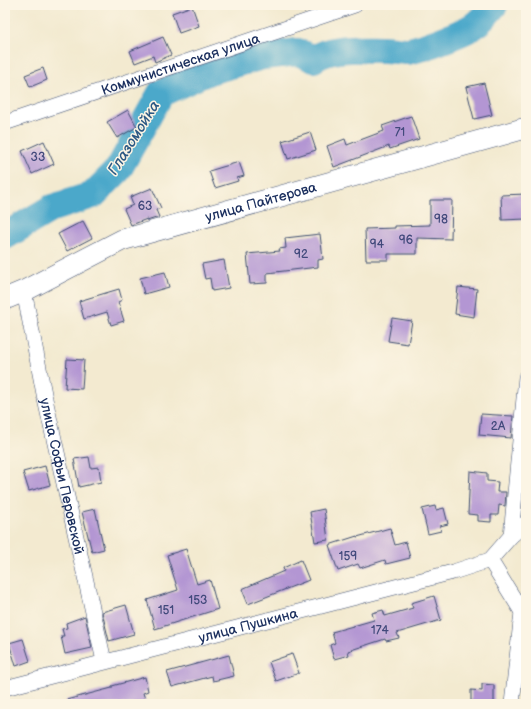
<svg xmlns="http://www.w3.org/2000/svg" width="531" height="709" font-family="'Balsamiq Sans',sans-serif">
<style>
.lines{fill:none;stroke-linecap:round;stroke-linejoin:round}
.river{stroke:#4ca8ca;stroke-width:28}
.building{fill:#b396d3}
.street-casing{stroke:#3b4b6f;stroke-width:16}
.secondary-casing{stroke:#3b4b6f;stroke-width:22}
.street{stroke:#fff;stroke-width:15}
.secondary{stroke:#fff;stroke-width:21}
.labels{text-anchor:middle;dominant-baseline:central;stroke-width:3;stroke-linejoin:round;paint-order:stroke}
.number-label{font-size:12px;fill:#41497b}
.street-label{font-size:14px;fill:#1b2f5e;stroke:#fcf5e5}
.water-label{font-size:15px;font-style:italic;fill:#2c5984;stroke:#fcf5e5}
</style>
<rect width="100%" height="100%" fill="#fcf5e5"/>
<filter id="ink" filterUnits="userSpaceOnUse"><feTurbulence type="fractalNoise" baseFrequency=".025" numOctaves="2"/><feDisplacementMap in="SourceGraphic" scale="8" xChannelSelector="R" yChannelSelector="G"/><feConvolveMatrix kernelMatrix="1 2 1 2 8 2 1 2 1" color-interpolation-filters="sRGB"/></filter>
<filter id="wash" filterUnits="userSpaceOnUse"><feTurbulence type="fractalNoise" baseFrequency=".012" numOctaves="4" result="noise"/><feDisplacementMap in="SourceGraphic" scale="16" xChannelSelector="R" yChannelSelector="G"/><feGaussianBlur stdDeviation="0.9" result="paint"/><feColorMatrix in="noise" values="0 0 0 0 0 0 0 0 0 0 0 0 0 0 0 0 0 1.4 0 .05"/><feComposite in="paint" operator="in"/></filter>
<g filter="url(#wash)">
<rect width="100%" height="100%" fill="#f3ead0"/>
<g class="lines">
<path class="river" d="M5 236 52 208 93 195 118 170 161 93 209 71 263 56 298 52 314 59C331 46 362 49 383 49 390 49 399 51 407 51 419 50 466 32 475 25 483 19 488 12 494 5"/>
</g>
<g id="blocks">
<g class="building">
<polygon points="192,6 199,26 179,33 172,13"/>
<polygon points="163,37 171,55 155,62 153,56 135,63 130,51"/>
<polygon points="43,68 47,80 30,87 25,75"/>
<polygon points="484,83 492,115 474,119 466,87"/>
<polygon points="128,110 137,127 117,138 107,122"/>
<polygon points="411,116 419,139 390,149 389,146 334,167 327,146 345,139 347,145 384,131 382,126"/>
<polygon points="310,132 316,150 288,159 282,141"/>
<polygon points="44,141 54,164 32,174 22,151"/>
<polygon points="239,162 244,176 237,178 238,181 215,188 209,171"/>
<polygon points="152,188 161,208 156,210 159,217 147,221 147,219 131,225 124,209 133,205 130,197"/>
<polygon points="526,194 526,219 502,220 501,195"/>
<polygon points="430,200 452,200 451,239 417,238 417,254 388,254 388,260 366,260 365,229 395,228 395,226 430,225"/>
<polygon points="83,221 92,238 67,251 58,234"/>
<polygon points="320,234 323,259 318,260 318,267 267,273 267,283 250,284 247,254 280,251 279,249 286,248 285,238"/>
<polygon points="224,260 229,288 212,291 210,278 205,279 202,264"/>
<polygon points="165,272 169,287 144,294 140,278"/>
<polygon points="458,287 477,289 474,317 455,314"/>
<polygon points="119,289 122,300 118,302 124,321 111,325 107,312 84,319 79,301"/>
<polygon points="392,318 412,321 408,344 388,341"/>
<polygon points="67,359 84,360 82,389 65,388"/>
<polygon points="481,414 513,416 511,438 479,435"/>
<polygon points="89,457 91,468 99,467 101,482 79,487 74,459"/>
<polygon points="45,466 50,485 29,491 23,472"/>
<polygon points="470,471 487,473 487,481 498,482 497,492 506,492 505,506 499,505 498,515 491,515 491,522 478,521 478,515 468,514"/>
<polygon points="435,506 436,510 444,508 448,524 440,526 441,531 428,534 422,509"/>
<polygon points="95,509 104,549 92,552 82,512"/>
<polygon points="324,509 328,540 315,542 310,512"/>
<polygon points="390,528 395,545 406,542 410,558 386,564 385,560 360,568 358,564 338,571 329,545 357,536 357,537"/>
<polygon points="186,549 197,584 210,580 218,609 155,629 147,600 178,590 167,555"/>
<polygon points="301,560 309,580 248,604 242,589 284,571 283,568"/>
<polygon points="434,596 441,620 397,633 399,638 386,641 385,639 348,651 349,655 334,659 330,645 335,643 332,632 374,620 372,613 383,610 385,616 413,608 411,603"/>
<polygon points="126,605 134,634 109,641 102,612"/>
<polygon points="85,616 92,648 65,654 61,636 64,636 62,629 67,628 66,623"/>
<polygon points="23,639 30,661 16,666 9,643"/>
<polygon points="292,654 299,673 276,681 269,662"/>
<polygon points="229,655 234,676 213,681 212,676 172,687 167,672"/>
<polygon points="145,677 148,691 143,693 146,702 138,704 67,704 66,700 112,688 112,686"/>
<polygon points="482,684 494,685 494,704 471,704 471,690 482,691"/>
</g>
</g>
</g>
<g filter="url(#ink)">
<use href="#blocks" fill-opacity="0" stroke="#3b4b6f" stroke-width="1"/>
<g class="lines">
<g class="street-casing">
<g id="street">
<path id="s1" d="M5 123 355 5"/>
<path id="s2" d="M24 291 45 399 104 661"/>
<polyline points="511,536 526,523"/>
<polyline points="522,612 490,560 511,536 526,377"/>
<path id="s3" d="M5 688 453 572 490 560"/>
<polyline points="512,704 522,612"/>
</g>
</g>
<g class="secondary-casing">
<g id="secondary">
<path id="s4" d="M5 299 24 291 122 240 526 128"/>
</g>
</g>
<use href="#street" class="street"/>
<use href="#secondary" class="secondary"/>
</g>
</g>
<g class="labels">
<g class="number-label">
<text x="400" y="132">71</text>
<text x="38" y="157">33</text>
<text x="145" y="206">63</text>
<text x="441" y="219">98</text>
<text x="406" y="240">96</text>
<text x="377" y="244">94</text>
<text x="301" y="254">92</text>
<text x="498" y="426">2А</text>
<text x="348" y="556">159</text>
<text x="198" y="600">153</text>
<text x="166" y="610">151</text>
<text x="380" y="630">174</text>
</g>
<g class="street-label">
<text stroke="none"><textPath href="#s1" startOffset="185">Коммунистическая улица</textPath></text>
<text stroke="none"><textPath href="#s4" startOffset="275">улица Пайтерова</textPath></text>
<text stroke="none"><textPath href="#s2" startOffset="189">улица Софьи Перовской</textPath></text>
<text stroke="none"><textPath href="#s3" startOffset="251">улица Пушкина</textPath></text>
</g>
<g class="water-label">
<text transform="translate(134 138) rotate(-58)">Глазомойка</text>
</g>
</g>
<rect width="531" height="709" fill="none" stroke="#fcf5e5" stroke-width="20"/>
</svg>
